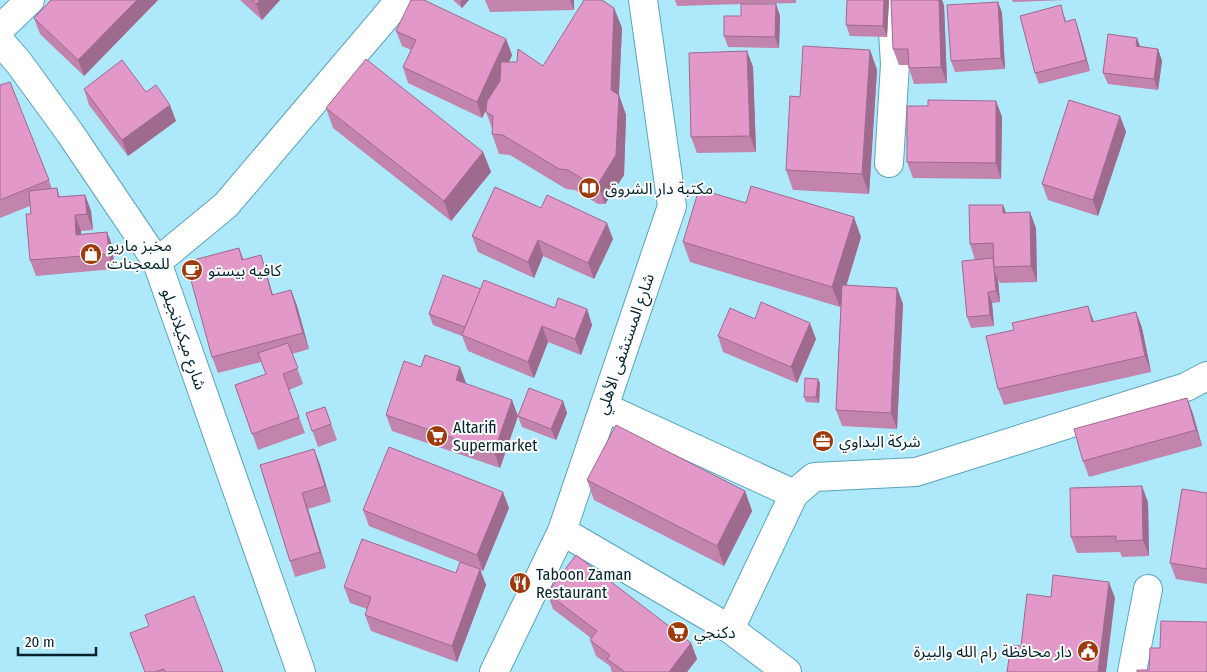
<svg xmlns="http://www.w3.org/2000/svg" width="1207" height="672" font-family="'Fira Sans Condensed','Noto Sans Arabic',sans-serif">
<style>
.lines{fill:none;stroke-linecap:round;stroke-linejoin:round}
.minor-casing{stroke:#5aa4bc;stroke-width:30}
.minor{stroke:#fff;stroke-width:28}
.wall{fill:#c283ad}
.shaded-wall{fill:#9e6a8d}
.building{fill:#e298c9;stroke:#9e6a8d}
.labels{text-anchor:middle;dominant-baseline:central;stroke-width:4;stroke-linejoin:round;paint-order:stroke}
.poi-label{font-size:16px;fill:#03242d;stroke:#fefefe;text-anchor:start}
.street-label{font-size:16px;fill:#03242d;stroke:#fefefe}
</style>
<rect width="100%" height="100%" fill="#ade8fb"/>
<g class="lines">
<g class="minor-casing">
<g id="minor">
<polyline points="0,29 30,0"/>
<polyline points="0,41 19,63 70,133 157,262 301,672"/>
<polyline points="889,163 895,64 891,0"/>
<polyline points="157,262 226,205 400,0"/>
<polyline points="604,407 794,494"/>
<polyline points="562,531 730,629 787,672"/>
<polyline points="730,629 794,494 814,477 916,472 1186,387 1207,376"/>
<polyline points="494,672 562,531 672,206 643,0"/>
<polyline points="1132,672 1148,589"/>
</g>
</g>
<use href="#minor" class="minor"/>
</g>
<g class="wall">
<polygon points="51,0 158,0 84,76 40,34 34,18"/>
<polygon points="240,0 280,0 262,20"/>
<polygon points="453,0 469,0 462,8"/>
<polygon points="485,0 574,0 574,10 490,12"/>
<polygon points="675,0 796,0 796,3 753,4 776,4 780,16 779,48 728,47 724,36 741,16 741,4 677,6"/>
<polygon points="889,0 887,37 850,36 846,25"/>
<polygon points="1012,0 1064,0 1013,2"/>
<polygon points="998,2 1002,13 1005,69 955,72 951,61"/>
<polygon points="944,5 947,83 914,84 909,68 908,65 899,65 893,49"/>
<polygon points="614,8 622,28 619,95 626,115 624,175 605,204 598,204 575,190 566,189 510,155 499,154 492,134 492,128 486,112 487,109 482,118 408,83 403,67 411,50 402,46 396,31 506,39 512,55 509,62 543,66"/>
<polygon points="1065,16 1066,22 1079,31 1090,71 1039,84 1035,73"/>
<polygon points="1140,47 1158,49 1162,61 1158,90 1108,84 1103,73"/>
<polygon points="870,50 877,70 869,194 793,190 786,170 800,97"/>
<polygon points="747,51 753,67 756,152 697,153 691,137"/>
<polygon points="0,85 49,180 52,189 57,188 60,197 85,195 91,211 93,230 81,231 81,234 107,232 113,248 114,269 36,276 30,260 31,214 30,206 0,218"/>
<polygon points="84,89 146,92 176,121 128,156 89,105"/>
<polygon points="996,101 1002,117 1001,179 913,178 907,162 928,106"/>
<polygon points="326,108 483,152 491,172 451,221 333,128"/>
<polygon points="1120,116 1126,132 1098,216 1048,200 1042,184"/>
<polygon points="1003,205 1006,213 1036,228 1037,282 1000,283 998,280 1000,302 992,303 994,326 971,328 967,317 975,260 970,244"/>
<polygon points="541,208 613,239 594,279 543,256 534,278 478,252 472,236"/>
<polygon points="861,237 846,285 897,288 903,304 897,429 842,426 836,410 841,302 840,307 690,262 683,242"/>
<polygon points="239,248 244,260 266,271 273,295 291,290 297,306 309,349 292,354 303,384 289,390 305,433 258,450 235,385 266,374 261,362 218,373 212,357"/>
<polygon points="481,289 555,308 587,309 592,325 581,355 548,342 534,378 468,351 462,336 433,325 429,314"/>
<polygon points="1136,312 1142,328 1151,372 1004,405 998,389"/>
<polygon points="755,319 816,339 797,383 723,352 718,336"/>
<polygon points="818,379 820,384 819,403 806,402 804,397"/>
<polygon points="466,383 466,384 518,416 563,401 567,413 556,440 522,427 518,416 500,468 392,431 386,415"/>
<polygon points="1187,398 1193,414 1202,446 1089,477 1083,461"/>
<polygon points="325,407 337,440 318,447 306,413"/>
<polygon points="314,449 320,465 331,502 308,509 326,568 295,577 260,465"/>
<polygon points="587,480 745,491 752,511 724,566 594,500"/>
<polygon points="1207,493 1207,584 1176,579 1170,563"/>
<polygon points="1148,502 1149,556 1122,557 1120,552 1077,553 1071,537"/>
<polygon points="509,508 483,571 480,570 486,585 457,662 371,631 365,615 367,609 350,603 344,587 456,573 460,562 369,526 363,510"/>
<polygon points="547,593 691,643 697,659 687,672 612,672 610,666 596,656 590,640 591,638 553,609"/>
<polygon points="130,633 223,672 145,672"/>
</g>
<g class="shaded-wall">
<polygon points="137,0 158,0 84,76 78,60"/>
<polygon points="260,0 280,0 262,20 256,4"/>
<polygon points="462,0 469,0 462,8 460,2"/>
<polygon points="570,0 574,0 574,10"/>
<polygon points="884,0 889,0 887,37 883,26"/>
<polygon points="939,0 942,0 944,5 947,83 941,67"/>
<polygon points="998,2 1002,13 1005,69 1001,58"/>
<polygon points="776,4 780,16 779,48 775,37"/>
<polygon points="614,8 622,28 618,110 611,90"/>
<polygon points="1075,19 1079,31 1090,71 1086,60"/>
<polygon points="1137,38 1141,49 1136,46"/>
<polygon points="506,39 512,55 482,118 477,102"/>
<polygon points="1158,49 1162,61 1158,90 1154,79"/>
<polygon points="870,50 877,70 869,194 862,174"/>
<polygon points="747,51 753,67 756,152 750,136"/>
<polygon points="619,95 626,115 624,175 605,204 598,184"/>
<polygon points="996,101 1002,117 1001,179 996,163"/>
<polygon points="170,105 176,121 128,156 122,140"/>
<polygon points="1120,116 1126,132 1098,216 1093,200"/>
<polygon points="483,152 491,172 451,221 444,201"/>
<polygon points="85,195 91,211 93,230 87,214"/>
<polygon points="1003,205 1009,221 1003,213"/>
<polygon points="1030,212 1036,228 1037,282 1031,266"/>
<polygon points="75,215 81,231 82,251 76,235"/>
<polygon points="854,217 861,237 840,307 832,287"/>
<polygon points="607,223 613,239 594,279 588,263"/>
<polygon points="107,232 113,248 114,269 109,254"/>
<polygon points="538,240 543,256 534,278 528,262"/>
<polygon points="261,255 266,271 277,311 272,295"/>
<polygon points="994,269 998,280 1000,302 996,291"/>
<polygon points="897,288 903,304 897,429 891,413"/>
<polygon points="291,290 297,306 309,349 303,333"/>
<polygon points="988,292 992,303 994,326 990,315"/>
<polygon points="1088,306 1094,322 1092,322"/>
<polygon points="587,309 592,325 581,355 575,339"/>
<polygon points="1136,312 1142,328 1151,372 1145,356"/>
<polygon points="810,323 816,339 797,383 791,367"/>
<polygon points="542,326 548,342 534,378 528,362"/>
<polygon points="460,367 466,383 461,396 456,380"/>
<polygon points="818,379 820,384 819,403 816,397"/>
<polygon points="1187,398 1193,414 1202,446 1196,430"/>
<polygon points="512,400 518,416 500,468 494,452"/>
<polygon points="563,401 567,413 556,440 551,429"/>
<polygon points="314,449 320,465 331,502 325,486"/>
<polygon points="1142,486 1148,502 1149,556 1143,540"/>
<polygon points="745,491 752,511 724,566 717,546"/>
<polygon points="503,492 509,508 483,571 477,555"/>
<polygon points="302,493 308,509 326,568 320,552"/>
<polygon points="480,569 486,585 457,662 452,646"/>
<polygon points="1109,582 1115,598 1106,672 1098,672"/>
<polygon points="691,643 697,659 687,672 669,672"/>
</g>
<g class="building">
<polygon points="51,0 137,0 78,60 34,18"/>
<polygon points="252,0 260,0 256,4"/>
<polygon points="411,0 424,0 506,39 477,102 403,67 416,40 396,31"/>
<polygon points="584,0 602,0 614,8 611,90 619,95 616,155 598,184 591,184 568,170 559,169 503,135 492,134 493,116 486,112 487,101 500,81 501,62 517,62 518,49 543,66"/>
<polygon points="847,0 884,0 883,26 846,25"/>
<polygon points="891,0 939,0 941,67 909,68 908,49 893,49"/>
<polygon points="998,2 1001,58 951,61 947,5"/>
<polygon points="741,4 776,4 775,37 724,36 724,16 741,16"/>
<polygon points="1061,5 1065,22 1075,19 1086,60 1035,73 1020,16"/>
<polygon points="1108,34 1137,38 1136,46 1158,49 1154,79 1103,73"/>
<polygon points="803,46 870,50 862,174 786,170 790,96 800,97"/>
<polygon points="747,51 750,136 691,137 689,53"/>
<polygon points="366,59 483,152 444,201 326,108"/>
<polygon points="122,60 146,92 156,85 170,105 122,140 84,89"/>
<polygon points="10,82 49,180 0,200 0,85"/>
<polygon points="928,100 996,101 996,163 907,162 907,106 928,106"/>
<polygon points="1069,100 1120,116 1093,200 1042,184"/>
<polygon points="751,186 854,217 832,287 683,242 699,189 746,203"/>
<polygon points="495,187 541,208 547,195 607,223 588,263 538,240 528,262 472,236"/>
<polygon points="57,188 58,197 85,195 87,214 75,215 76,235 107,232 109,254 30,260 26,214 31,214 29,191"/>
<polygon points="969,205 1003,205 1003,213 1030,212 1031,266 994,267 993,243 970,244"/>
<polygon points="239,248 242,260 261,255 272,295 291,290 303,333 212,357 186,262"/>
<polygon points="993,258 996,291 988,292 990,315 967,317 962,261"/>
<polygon points="443,275 481,289 465,327 429,314"/>
<polygon points="484,280 555,308 558,298 587,309 575,339 542,326 528,362 462,335"/>
<polygon points="842,285 897,288 891,413 836,410"/>
<polygon points="761,302 810,323 791,367 718,336 730,308 755,319"/>
<polygon points="1088,306 1092,322 1136,312 1145,356 998,389 986,336 1014,330 1012,323"/>
<polygon points="288,343 298,368 283,374 299,417 252,434 235,385 266,374 258,353"/>
<polygon points="425,355 460,367 456,380 512,400 494,452 386,415 404,361 421,367"/>
<polygon points="805,378 818,379 816,397 804,397"/>
<polygon points="529,388 563,401 551,429 518,416"/>
<polygon points="1187,398 1196,430 1083,461 1074,429"/>
<polygon points="325,407 331,424 312,431 306,413"/>
<polygon points="616,425 745,491 717,546 587,480"/>
<polygon points="389,447 503,492 477,555 363,510"/>
<polygon points="314,449 325,486 302,493 320,552 290,561 260,465"/>
<polygon points="1142,486 1143,540 1116,541 1116,536 1071,537 1070,488"/>
<polygon points="1182,489 1207,493 1207,569 1170,563"/>
<polygon points="362,539 456,573 460,562 480,569 452,646 365,615 371,597 344,587"/>
<polygon points="576,555 691,643 669,672 625,672 607,659 610,655 590,640 597,631 547,593"/>
<polygon points="1053,575 1109,582 1098,672 1007,672 1011,645 1021,646 1027,594 1051,597"/>
<polygon points="194,596 223,672 165,672 164,669 155,672 145,672 130,633 149,626 145,615"/>
<polygon points="1161,621 1207,622 1207,672 1137,672 1137,670 1149,670 1150,648 1160,648"/>
</g>
<defs>
<g id="library-disc" transform="scale(1.125)"><circle r="9.5" fill="#9f3a0c" stroke="#fefefe"/><path d="M-6-4Q-3-5.5-.7-3.5V5Q-3 3-6 4ZM6-4Q3-5.5 .7-3.5V5Q3 3 6 4Z" fill="#fff"/></g>
<g id="shop-disc" transform="scale(1.125)"><circle r="9.5" fill="#9f3a0c" stroke="#fefefe"/><path d="M-5-2.5h2.3a2.7 3.5 0 0 1 5.4 0H5L5.5 6h-11ZM-1.5-2.5h3a1.5 2.3 0 0 0-3 0Z" fill="#fff"/></g>
<g id="cafe-disc" transform="scale(1.125)"><circle r="9.5" fill="#9f3a0c" stroke="#fefefe"/><path d="M-5.5-4.5H6V0H3Q3 3.5 0 3.5H-2.5Q-5.5 3.5-5.5 0ZM3-3.2v2h1.7v-2ZM-6 4.5H4V6H-6Z" fill="#fff"/></g>
<g id="supermarket-disc" transform="scale(1.125)"><circle r="9.5" fill="#9f3a0c" stroke="#fefefe"/><path d="M-6-5.5h2.5l.6 2H6L4.5 2H-2.5L-4.4-4H-6ZM-1.5 3.2a1.3 1.3 0 1 0 .1 0ZM3 3.2a1.3 1.3 0 1 0 .1 0Z" fill="#fff"/></g>
<g id="office-disc" transform="scale(1.125)"><circle r="9.5" fill="#9f3a0c" stroke="#fefefe"/><path d="M-6-3h4V-5.5h4V-3h4V5H-6ZM-1-4.5V-3h2v-1.5ZM-6 0V1H6V0Z" fill="#fff"/></g>
<g id="restaurant-disc" transform="scale(1.125)"><circle r="9.5" fill="#9f3a0c" stroke="#fefefe"/><path d="M-5-6h1v4h1v-4h1v4h1v-4h1v5L-1.5 .5V6h-2V.5L-5-1ZM5-6V6H3V1.5H1.5Q1.5-4 5-6Z" fill="#fff"/></g>
<g id="civic-disc" transform="scale(1.125)"><circle r="9.5" fill="#9f3a0c" stroke="#fefefe"/><path d="M-.6-6.5H3V-4.5H.6V-3L4-1V1h2V6H-6V1h2V-1L-.6-3ZM-1.2 2.5V6h2.4V2.5Z" fill="#fff"/></g>
</defs>
<g fill-rule="evenodd">
<use href="#library-disc" x="589" y="188"/>
<use href="#shop-disc" x="91" y="254"/>
<use href="#cafe-disc" x="192" y="270"/>
<use href="#supermarket-disc" x="437" y="436"/>
<use href="#office-disc" x="823" y="441"/>
<use href="#restaurant-disc" x="520" y="583"/>
<use href="#supermarket-disc" x="678" y="632"/>
<use href="#civic-disc" x="1088" y="651"/>
</g>
<g class="labels">
<g class="poi-label">
<text x="605" y="188">مكتبة دار الشروق</text>
<text x="107" y="245">مخبز ماريو<tspan x="107" dy="18">للمعجنات</tspan></text>
<text x="208" y="270">كافيه بيستو</text>
<text x="453" y="427">Altarifi<tspan x="453" dy="18">Supermarket</tspan></text>
<text x="839" y="441">شركة البداوي</text>
<text x="536" y="574">Taboon Zaman<tspan x="536" dy="18">Restaurant</tspan></text>
<text x="694" y="632">دكنجي</text>
<text x="1072" y="651" text-anchor="end">دار محافظة رام الله والبيرة</text>
</g>
<g class="street-label">
<text transform="translate(184 339) rotate(71)">شارع ميكيلانجيلو</text>
<text transform="translate(625 344) rotate(-71)">شارع المستشفى الأهلي</text>
</g>
</g>
<path d="M18 647v8h78v-8" fill="none" stroke="#03242d" stroke-width="2.5"/>
<text x="25" y="647" font-size="15" fill="#03242d" stroke="#fefefe" stroke-width="4" paint-order="stroke">20 m</text>
</svg>
